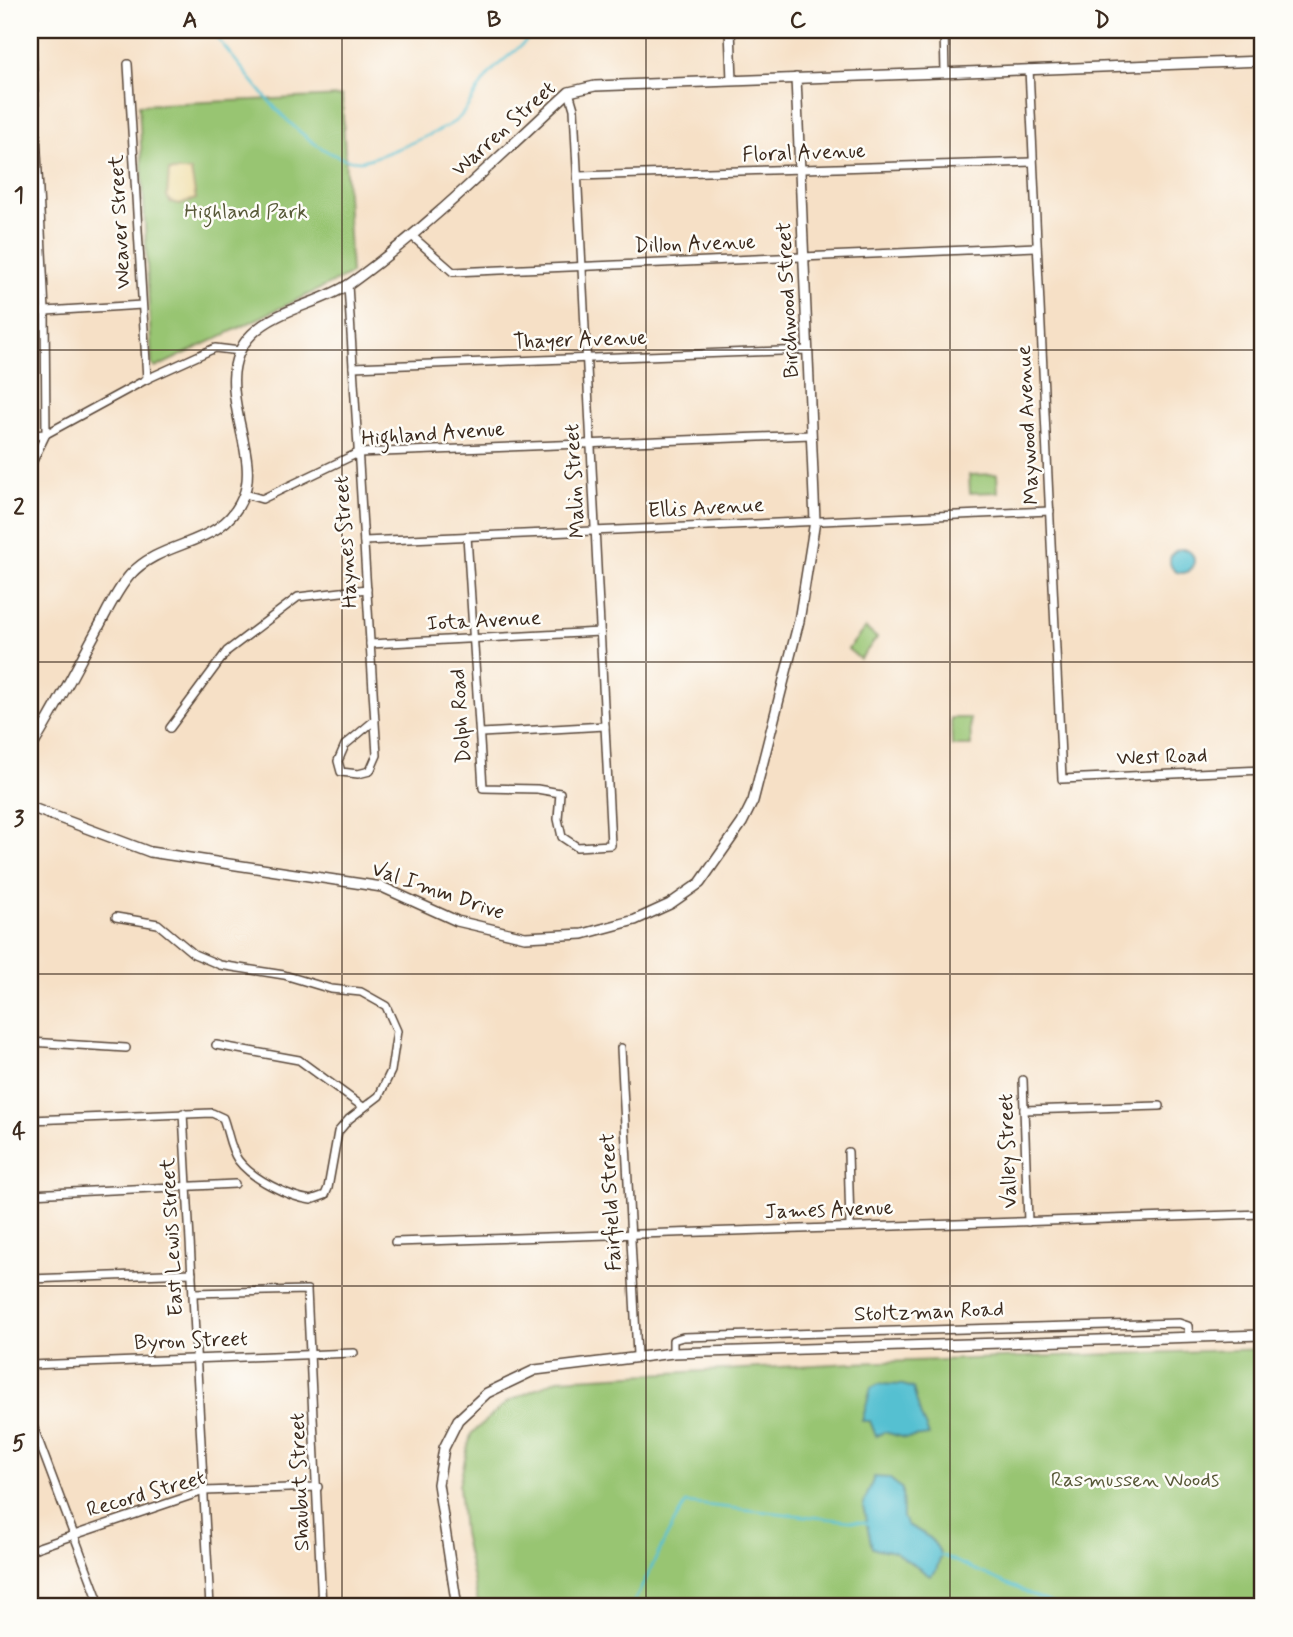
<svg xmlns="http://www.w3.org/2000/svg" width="1293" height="1637" font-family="Mynerve,sans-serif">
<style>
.green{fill:#98c572;stroke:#6a7848;stroke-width:2}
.sand{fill:#eeda9e;stroke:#94825e;stroke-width:2}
.water{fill:#55c0d1;stroke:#487578;stroke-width:2}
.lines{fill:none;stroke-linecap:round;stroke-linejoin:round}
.stream{stroke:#55c0d1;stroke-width:2.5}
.minor-casing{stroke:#574537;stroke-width:10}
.tertiary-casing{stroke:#574537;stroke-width:12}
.minor{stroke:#fff;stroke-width:7}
.tertiary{stroke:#fff;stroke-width:9}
.grid{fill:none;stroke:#3b2a1e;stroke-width:2;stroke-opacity:0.55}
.labels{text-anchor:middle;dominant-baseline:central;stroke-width:5;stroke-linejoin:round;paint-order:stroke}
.street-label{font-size:21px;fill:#3b2a1e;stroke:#fdfcf7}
.park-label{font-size:21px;fill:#575837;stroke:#fdfcf7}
.neatline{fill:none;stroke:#3b2a1e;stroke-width:2.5}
.grid-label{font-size:23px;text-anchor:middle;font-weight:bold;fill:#3b2a1e}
</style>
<rect width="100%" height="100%" fill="#fdfcf7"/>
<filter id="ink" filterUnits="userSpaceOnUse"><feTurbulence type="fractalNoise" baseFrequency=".0143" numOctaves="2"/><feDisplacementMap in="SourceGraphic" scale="14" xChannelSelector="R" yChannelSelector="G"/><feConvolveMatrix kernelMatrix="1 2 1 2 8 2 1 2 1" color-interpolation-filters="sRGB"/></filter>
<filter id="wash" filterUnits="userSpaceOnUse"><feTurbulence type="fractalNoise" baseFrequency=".00686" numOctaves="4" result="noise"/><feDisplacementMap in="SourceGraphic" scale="28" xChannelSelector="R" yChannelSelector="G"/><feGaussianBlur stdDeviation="1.57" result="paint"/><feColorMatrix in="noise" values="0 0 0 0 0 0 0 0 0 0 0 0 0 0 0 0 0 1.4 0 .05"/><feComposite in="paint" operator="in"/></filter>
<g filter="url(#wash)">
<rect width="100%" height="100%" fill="#f6e0c6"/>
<g class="green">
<polygon points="342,96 351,274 155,368 152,365 139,105"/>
<polygon points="997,474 998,492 970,493 969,475"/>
<polygon points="865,628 877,638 860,659 848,649"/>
<polygon points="951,718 970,718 971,746 952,746"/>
<polygon points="1263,1349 1263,1607 479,1607 463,1533 459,1485 471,1434 507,1402 558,1379 852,1363"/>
</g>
<polygon class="sand" points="169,171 191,171 196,199 180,204 170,202 167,196"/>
<g class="water">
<circle cx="1182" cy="561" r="12"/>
<polygon points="879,1384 903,1385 913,1388 921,1417 929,1435 906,1438 884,1432 876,1436 870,1421 862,1421 871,1388"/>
<path d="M874 1477 889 1478 902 1489 903 1518 907 1525C922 1532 935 1539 941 1555L936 1571 930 1576 895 1552 872 1548 863 1506Z"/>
</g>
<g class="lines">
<g class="stream">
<path d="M210 30C246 70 277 120 323 149 333 155 347 161 359 161 374 160 451 128 460 117 473 102 479 83 494 69 508 55 524 45 537 30"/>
<polyline points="941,1555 1060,1607"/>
<path d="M631 1607C651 1573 664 1536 686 1503L868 1523"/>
</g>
</g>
</g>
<g filter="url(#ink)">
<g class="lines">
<g class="minor-casing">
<g id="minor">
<polyline points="944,30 945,73"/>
<polyline points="128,64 147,379"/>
<polyline points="1029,69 1062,779 1263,770"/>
<polyline points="578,176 1032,162"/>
<polyline points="412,236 453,272 1036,247"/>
<polyline points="30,243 40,242"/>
<polyline points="348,285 377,755 370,771 358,774 341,772 338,761 345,745 375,720"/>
<polyline points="30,312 142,305"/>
<polyline points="353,367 808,350"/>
<polyline points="30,435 46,434 45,311 32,53"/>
<polyline points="30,467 46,434 147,379 215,348 240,351"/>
<polyline points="245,494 262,499 358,453 811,435"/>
<polyline points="467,536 483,788 537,789 560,793 558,819 562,837 577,847 611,845 574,109 569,92"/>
<polyline points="364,541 1050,511"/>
<polyline points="370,644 600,632"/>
<polyline points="170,728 227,651 298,597 367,589"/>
<polyline points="481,733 605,726"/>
<polyline points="30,1042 126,1048"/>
<polyline points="216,1045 299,1060 363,1107"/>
<polyline points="621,1048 637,1355"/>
<polyline points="1023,1080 1028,1222"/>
<polyline points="1024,1110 1160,1106"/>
<polyline points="183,1113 210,1607"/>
<path d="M30 1120 212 1113 223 1118C228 1131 230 1149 238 1160 252 1179 289 1197 311 1200L325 1195 328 1188 338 1132 349 1119 379 1096 391 1071 397 1031 386 1006 361 992 331 989 284 975 220 965 194 954 158 924 116 917"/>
<polyline points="848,1152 850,1226"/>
<polyline points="30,1194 235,1184"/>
<polyline points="395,1242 1263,1214"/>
<polyline points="30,1279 192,1273"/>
<polyline points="193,1293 307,1290 322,1607"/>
<polyline points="673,1353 673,1340 683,1337 1179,1323 1188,1326 1189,1337"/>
<polyline points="30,1365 354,1353"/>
<polyline points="30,1418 101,1607"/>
<polyline points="30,1550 204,1491 318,1487"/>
</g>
</g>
<g class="tertiary-casing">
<g id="tertiary">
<polyline points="730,30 732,80"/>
<path d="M30 750C55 711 75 670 97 630 107 612 116 591 130 575 163 538 222 548 243 497 263 450 206 380 252 334 278 308 321 304 351 283 429 227 498 157 569 92L595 86 1263 61"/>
<polyline points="30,807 150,852 382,887 457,921 525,937 583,934 635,920 670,904 700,883 742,823 753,801 799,621 815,521 796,78"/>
<polyline points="457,1607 438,1484 444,1448 458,1420 487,1393 535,1370 673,1353 1263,1335"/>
</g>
</g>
<use href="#minor" class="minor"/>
<use href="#tertiary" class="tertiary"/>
</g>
</g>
<path class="grid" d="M342 30V1607M646 30V1607M950 30V1607M30 350H1263M30 662H1263M30 974H1263M30 1286H1263"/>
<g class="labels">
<g class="street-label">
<text transform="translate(504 129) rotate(-42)">Warren Street</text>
<text transform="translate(804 153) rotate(-2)">Floral Avenue</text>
<text transform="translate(120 222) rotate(-93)">Weaver Street</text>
<text transform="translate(695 244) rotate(-2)">Dillon Avenue</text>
<text transform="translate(788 300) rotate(-93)">Birchwood Street</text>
<text transform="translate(580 340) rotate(-2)">Thayer Avenue</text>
<text transform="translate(1028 425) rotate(-93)">Maywood Avenue</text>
<text transform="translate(433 434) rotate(-4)">Highland Avenue</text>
<text transform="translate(575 481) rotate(-93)">Malin Street</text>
<text transform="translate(706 508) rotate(-3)">Ellis Avenue</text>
<text transform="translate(346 542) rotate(-94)">Haynes Street</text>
<text transform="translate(484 621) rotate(-3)">Iota Avenue</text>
<text transform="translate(461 716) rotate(-94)">Dolph Road</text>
<text transform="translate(1162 757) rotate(-2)">West Road</text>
<text transform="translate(438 891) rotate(19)">Val Imm Drive</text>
<text transform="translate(1008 1151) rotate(-92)">Valley Street</text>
<text transform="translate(611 1202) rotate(-93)">Fairfield Street</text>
<text transform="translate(829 1210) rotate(-2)">James Avenue</text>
<text transform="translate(172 1237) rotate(-93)">East Lewis Street</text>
<text transform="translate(929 1312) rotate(-2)">Stoltzman Road</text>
<text transform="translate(191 1341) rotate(-2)">Byron Street</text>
<text transform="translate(300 1482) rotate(-92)">Shaubut Street</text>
<text transform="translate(146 1494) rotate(-16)">Record Street</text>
</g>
<g class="park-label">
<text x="246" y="212">Highland Park</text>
<text x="1135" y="1480">Rasmussen Woods</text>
</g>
</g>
<rect width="1293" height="1637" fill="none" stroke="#fdfcf7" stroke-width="77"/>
<rect x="38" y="38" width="1216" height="1560" class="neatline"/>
<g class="grid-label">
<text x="190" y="27">A</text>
<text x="494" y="27">B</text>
<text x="798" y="27">C</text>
<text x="1102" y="27">D</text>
<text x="19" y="202">1</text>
<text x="19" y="514">2</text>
<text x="19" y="826">3</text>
<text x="19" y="1138">4</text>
<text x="19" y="1450">5</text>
</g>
</svg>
